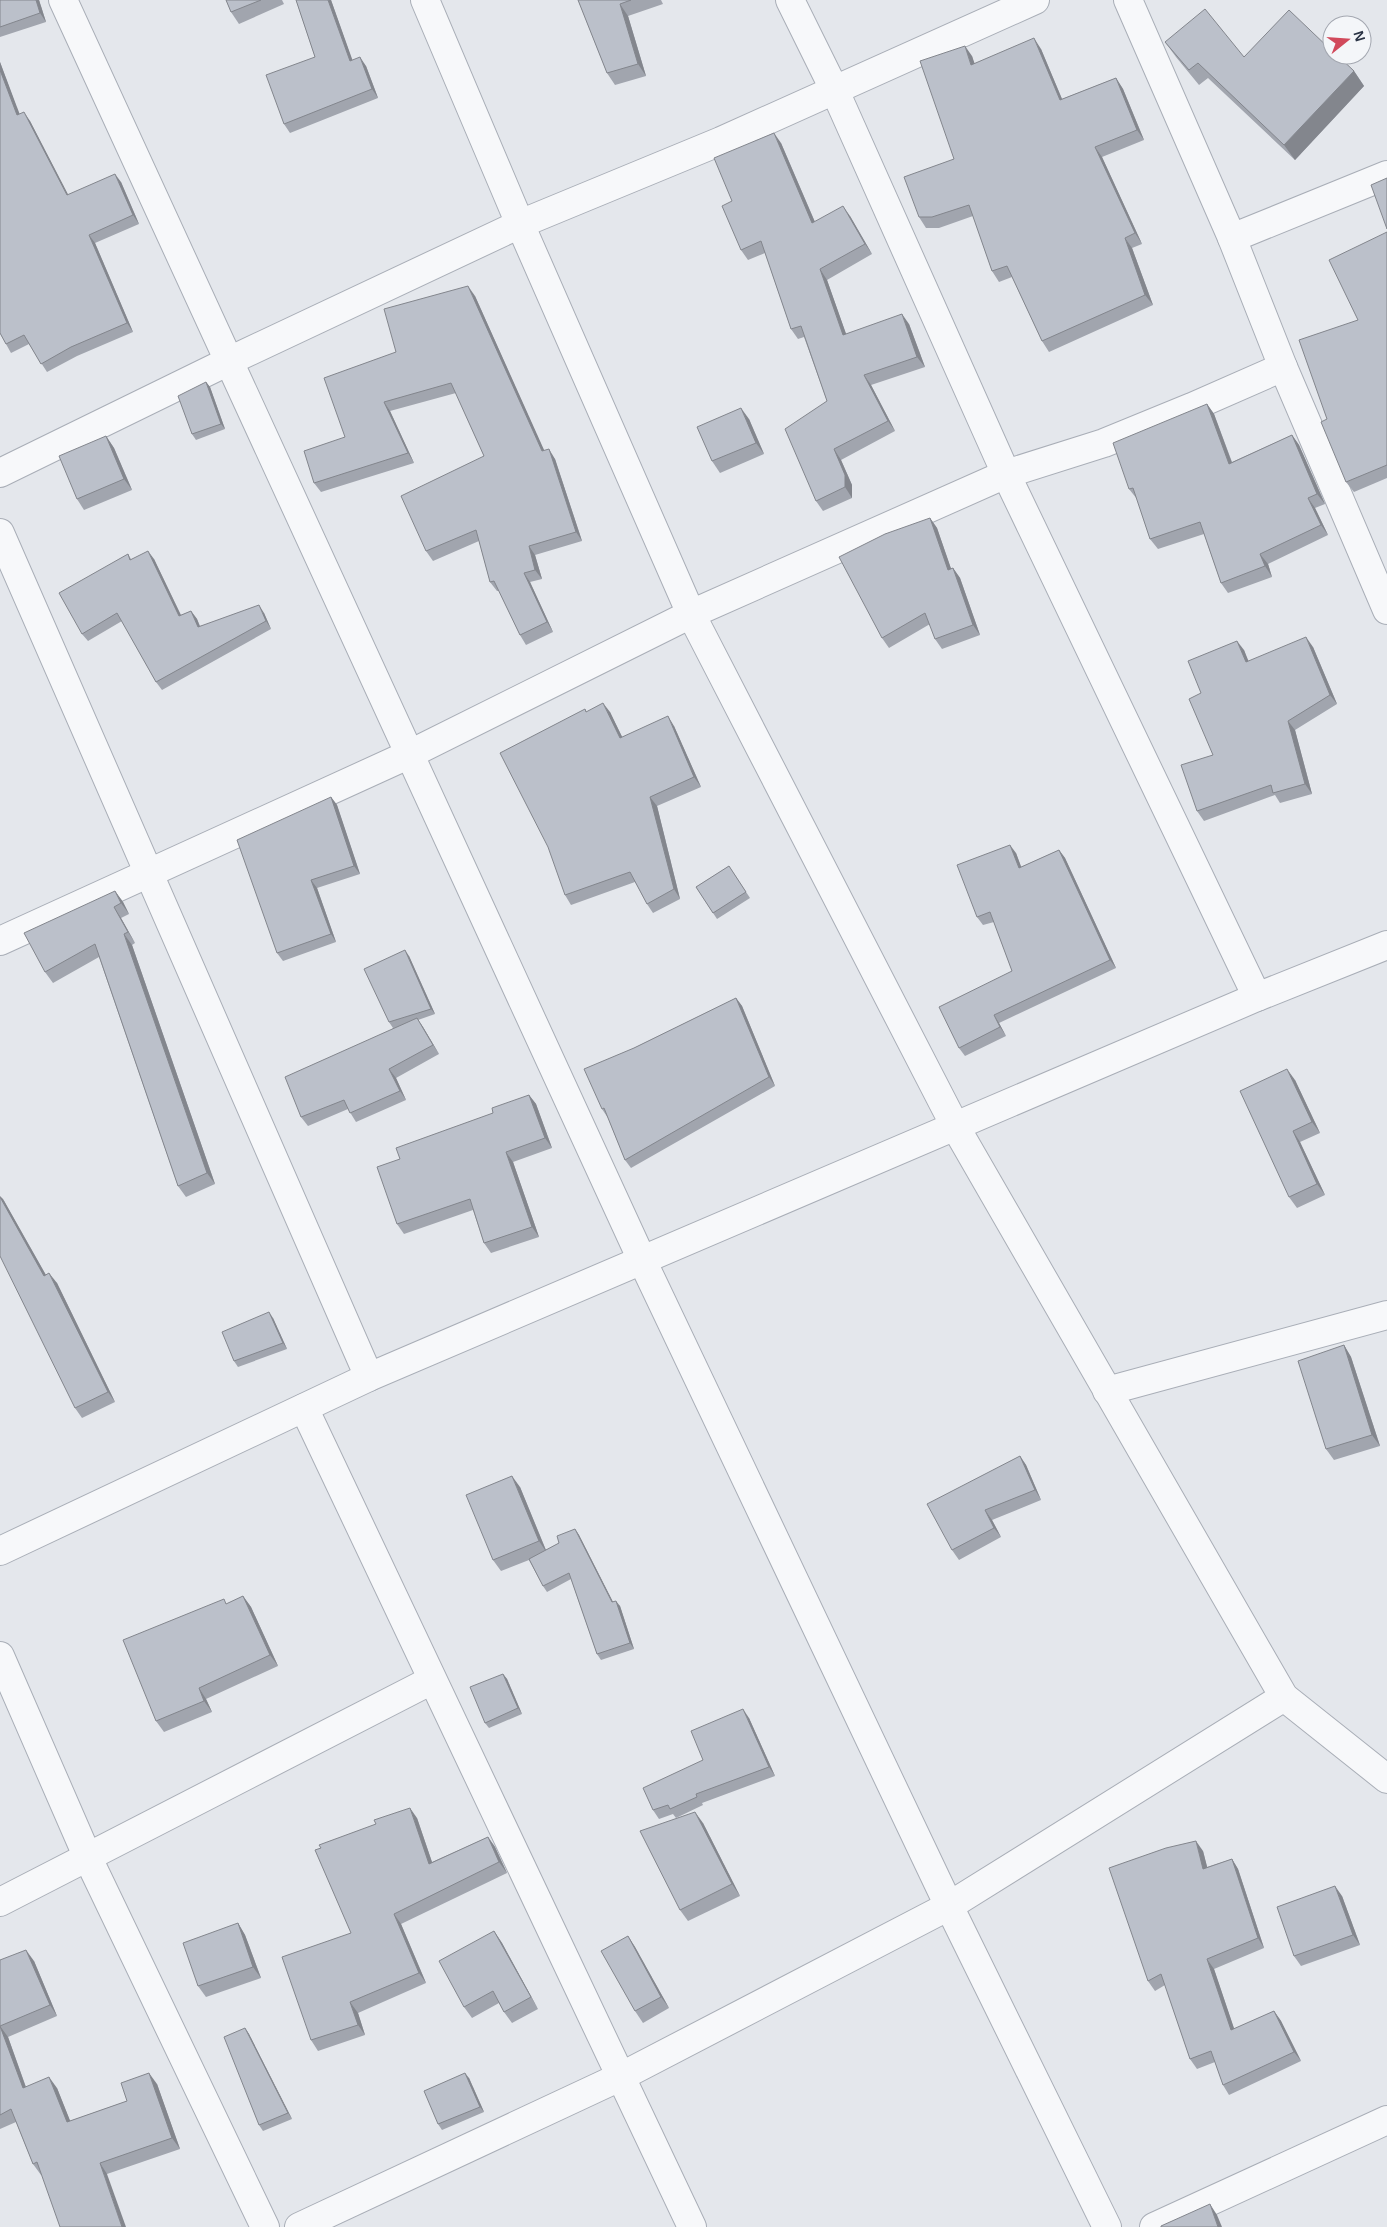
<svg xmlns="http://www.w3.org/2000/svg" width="1387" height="2227" font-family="Arial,sans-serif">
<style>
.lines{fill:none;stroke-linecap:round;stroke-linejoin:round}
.street-casing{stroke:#a9aeb7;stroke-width:30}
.street{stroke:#f7f8fa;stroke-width:28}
.wall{fill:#a1a5ae}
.shaded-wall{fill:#83868d}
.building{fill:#bbc0ca;stroke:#83868d}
</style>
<rect width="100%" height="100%" fill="#e4e7ec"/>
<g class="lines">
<g class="street-casing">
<g id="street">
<polyline points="63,0 642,1260 949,1906 1107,2227"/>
<polyline points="425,0 520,224 691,614 955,1126 1284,1697 1387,1779"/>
<polyline points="790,0 835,91 1006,474 1257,997"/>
<polyline points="1128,0 1232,238 1283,367 1387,610"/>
<polyline points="1232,238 1387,175"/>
<polyline points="0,473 229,361 520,224 721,141 1035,0"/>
<polyline points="0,533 369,1377"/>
<polyline points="0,941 410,754 691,614 1006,474 1104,443 1192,407 1283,367"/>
<polyline points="1107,1391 1387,1315"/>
<polyline points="304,1408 692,2227"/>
<polyline points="0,1551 369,1377 1257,997 1387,945"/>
<polyline points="0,1656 88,1858 265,2227"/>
<polyline points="0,1902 432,1680"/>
<polyline points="299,2227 622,2076 949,1906 1284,1697"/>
<polyline points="1154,2227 1387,2120"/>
</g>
</g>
<use href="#street" class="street"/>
</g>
<g class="wall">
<polygon points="0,0 39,0 46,22 0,37"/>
<polygon points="226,0 282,0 284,4 239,24 231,12"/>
<polygon points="296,0 331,0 352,60 366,66 378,98 290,133 284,124 315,57"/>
<polygon points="578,0 661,0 663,4 628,16 646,76 615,85 607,73"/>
<polygon points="1165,42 1244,57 1354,71 1364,86 1295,160 1208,78 1199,85 1176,57"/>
<polygon points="1041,49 1062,99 1116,78 1123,89 1144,140 1102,157 1142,244 1132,248 1153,305 1049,352 1042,341 1012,277 999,282 992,271 973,216 939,228 926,228 919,217 954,159 972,56 974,64"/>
<polygon points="0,62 19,114 30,121 68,195 121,182 139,224 95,243 133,332 77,356 47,372 29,344 11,353 6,344 0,333"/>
<polygon points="781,143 815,222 850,216 872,254 827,280 846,334 909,324 925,367 871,385 895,431 841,460 852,485 852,498 823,511 816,501 827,401 804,337 798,339 791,329 765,253 748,260 741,250 732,201"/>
<polygon points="1387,232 1387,478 1354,492 1346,482 1327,419 1358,320"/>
<polygon points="475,296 544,451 555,459 582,541 535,555 542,579 530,582 553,632 526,645 520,635 499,591 497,591 490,582 479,541 433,561 426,551 484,456 456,393 390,411 414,463 321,492 314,483 345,437 396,352"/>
<polygon points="206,382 210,387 225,429 196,440 192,434"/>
<polygon points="1207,404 1214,414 1232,462 1292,435 1299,445 1325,504 1315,508 1328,535 1268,564 1272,577 1228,593 1221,583 1204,534 1158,549 1150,539 1137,499 1129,489"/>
<polygon points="749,419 764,454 720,473 712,461"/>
<polygon points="106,436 114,448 132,490 84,510 77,499"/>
<polygon points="930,518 937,528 951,569 953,568 960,578 980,635 942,649 935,639 930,624 889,648 882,638"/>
<polygon points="128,554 131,559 154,559 181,615 191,611 197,619 200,626 264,613 271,629 162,690 156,682 122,621 88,641 82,634"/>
<polygon points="1313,647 1337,704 1295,730 1312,794 1280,803 1275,795 1204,821 1197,811 1213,755 1201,693 1244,650 1248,662"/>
<polygon points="585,709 587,712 610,712 622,737 674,726 701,787 657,806 680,899 653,913 647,904 635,882 571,905 565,895"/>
<polygon points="331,797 337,805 360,874 317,888 336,942 283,961 277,953"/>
<polygon points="1059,850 1065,858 1116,968 999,1023 1006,1036 965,1056 959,1048 1012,971 994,922 983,925 977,917 1016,853 1021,867"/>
<polygon points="729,866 750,898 717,919 696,887"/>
<polygon points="115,891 123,902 129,914 121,918 135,943 132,945 215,1184 186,1197 178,1186 99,957 53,983 45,972"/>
<polygon points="409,956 435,1014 418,1020 423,1027 439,1054 396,1078 406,1100 356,1122 348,1109 308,1126 301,1117 393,1028 389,1022"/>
<polygon points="736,998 742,1006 775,1086 631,1168 625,1160 608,1118 602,1109 634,1048"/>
<polygon points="1295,1080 1320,1133 1300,1142 1325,1195 1297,1208 1289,1197"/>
<polygon points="529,1095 536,1104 552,1148 513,1162 539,1237 491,1253 484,1243 473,1210 404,1234 397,1224 400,1159"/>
<polygon points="3,1199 46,1275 57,1283 115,1402 82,1418 75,1408"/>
<polygon points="273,1318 287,1349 238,1367 234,1361"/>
<polygon points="1344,1345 1351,1357 1380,1446 1334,1460 1326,1449"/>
<polygon points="1020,1456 1026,1465 1041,1500 992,1520 1001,1537 959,1560 952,1550"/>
<polygon points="520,1487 546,1550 559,1543 575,1529 579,1535 613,1602 620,1606 634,1649 601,1660 597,1654 571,1579 547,1592 543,1586 529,1560 501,1571 493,1560"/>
<polygon points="243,1596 251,1607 278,1666 206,1699 212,1712 164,1732 156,1721 227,1604"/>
<polygon points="503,1674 507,1679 522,1714 489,1728 485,1723"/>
<polygon points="749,1718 775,1776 702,1803 703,1805 676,1818 673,1814 659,1819 653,1810 703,1760"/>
<polygon points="417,1818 432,1862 488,1837 495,1847 507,1873 401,1924 426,1983 358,2013 365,2035 318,2051 311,2040 351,1933"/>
<polygon points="703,1823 740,1896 688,1921 680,1910"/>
<polygon points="1203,1851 1207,1867 1232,1859 1238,1869 1264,1948 1214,1969 1234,2029 1274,2011 1281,2021 1301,2061 1229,2095 1223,2085 1215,2062 1197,2069 1190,2059 1165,1985 1155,1991 1148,1981"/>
<polygon points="1342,1896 1360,1945 1301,1966 1294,1956"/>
<polygon points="238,1923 245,1935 261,1978 206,1997 198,1986"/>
<polygon points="494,1931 502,1943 538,2009 512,2023 504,2012 499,2003 472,2018 464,2007"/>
<polygon points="628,1936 635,1947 669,2008 643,2023 635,2011"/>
<polygon points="0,1960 34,1961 57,2016 8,2037 26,2087 57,2088 70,2121 127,2101 157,2084 180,2149 107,2174 41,2175 33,2164 16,2122 0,2129"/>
<polygon points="245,2028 249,2034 292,2119 263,2131 259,2125"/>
<polygon points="469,2078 484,2112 442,2130 438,2124"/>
</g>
<g class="shaded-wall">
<polygon points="36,0 39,0 46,22 40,13"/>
<polygon points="328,0 331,0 356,70 350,61"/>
<polygon points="620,4 628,16 646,76 638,64"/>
<polygon points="1034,38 1041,49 1067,111 1060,100"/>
<polygon points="965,46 972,56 979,76 971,65"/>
<polygon points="360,57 366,66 378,98 372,89"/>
<polygon points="0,62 23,123 17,115 0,70"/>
<polygon points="1354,71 1364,86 1295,160 1284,145"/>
<polygon points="1116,78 1123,89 1144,140 1137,130"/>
<polygon points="24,112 30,121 73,204 67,195"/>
<polygon points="774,133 781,143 820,234 812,223"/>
<polygon points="1095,147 1102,157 1142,244 1135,233"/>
<polygon points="115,174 121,182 139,224 133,215"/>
<polygon points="843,206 850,216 872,254 865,244"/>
<polygon points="89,235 95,243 133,332 127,323"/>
<polygon points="1125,238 1132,248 1153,305 1145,295"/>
<polygon points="820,269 827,280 850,345 843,335"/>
<polygon points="468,286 475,296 549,461 542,451"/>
<polygon points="902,314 909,324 925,367 917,357"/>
<polygon points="864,375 871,385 895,431 888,421"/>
<polygon points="206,382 210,387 225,429 221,424"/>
<polygon points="384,402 390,411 414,463 408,453"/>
<polygon points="1207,404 1214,414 1236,474 1229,464"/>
<polygon points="741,408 749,419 764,454 756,443"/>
<polygon points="1292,435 1299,445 1325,504 1317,494"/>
<polygon points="106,436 114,448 132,490 124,479"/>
<polygon points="549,449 555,459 582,541 576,532"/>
<polygon points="834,449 841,460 852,485 852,498 845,487"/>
<polygon points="1308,498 1315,508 1328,535 1321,525"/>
<polygon points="930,518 937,528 955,580 948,570"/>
<polygon points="529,546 535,555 542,579 535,570"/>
<polygon points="148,551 154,559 185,624 179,616"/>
<polygon points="1260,554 1268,564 1272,577 1265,566"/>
<polygon points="953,568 960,578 980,635 973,625"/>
<polygon points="524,573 530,582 553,632 547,622"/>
<polygon points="259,605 264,613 271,629 266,621"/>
<polygon points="191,611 197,619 203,635 198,627"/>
<polygon points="1306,637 1313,647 1337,704 1330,695"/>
<polygon points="1237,641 1244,650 1253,672 1246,662"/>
<polygon points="603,703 610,712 627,747 620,738"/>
<polygon points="668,716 674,726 701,787 694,777"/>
<polygon points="1288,721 1295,730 1312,794 1305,784"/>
<polygon points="331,797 337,805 360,874 354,866"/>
<polygon points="650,797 657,806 680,899 674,889"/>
<polygon points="1010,845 1016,853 1025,877 1019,868"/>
<polygon points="1059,850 1065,858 1116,968 1110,960"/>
<polygon points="311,880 317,888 336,942 331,934"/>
<polygon points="115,891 123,902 129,914 121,903"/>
<polygon points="114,907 121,918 135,943 128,932"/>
<polygon points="124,934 132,945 215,1184 207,1173"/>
<polygon points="405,950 409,956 435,1014 431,1009"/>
<polygon points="736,998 742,1006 775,1086 769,1077"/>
<polygon points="994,1015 999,1023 1006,1036 1000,1027"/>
<polygon points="417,1018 423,1027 439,1054 433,1045"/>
<polygon points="389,1069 396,1078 406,1100 400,1091"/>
<polygon points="1287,1069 1295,1080 1320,1133 1312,1122"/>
<polygon points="529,1095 536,1104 552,1148 545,1138"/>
<polygon points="1293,1131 1300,1142 1325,1195 1317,1184"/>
<polygon points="506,1152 513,1162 539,1237 532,1227"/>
<polygon points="0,1196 3,1199 52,1286 44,1276 0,1197"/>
<polygon points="49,1273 57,1283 115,1402 108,1392"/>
<polygon points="269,1312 273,1318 287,1349 283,1343"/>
<polygon points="1344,1345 1351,1357 1380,1446 1372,1435"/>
<polygon points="1020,1456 1026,1465 1041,1500 1035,1490"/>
<polygon points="512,1476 520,1487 547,1553 539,1541"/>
<polygon points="985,1510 992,1520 1001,1537 994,1528"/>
<polygon points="575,1529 579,1535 616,1608 612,1602"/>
<polygon points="243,1596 251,1607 278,1666 270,1655"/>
<polygon points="616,1601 620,1606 634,1649 630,1643"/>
<polygon points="503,1674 507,1679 522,1714 518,1708"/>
<polygon points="199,1688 206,1699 212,1712 204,1701"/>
<polygon points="743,1709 749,1718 775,1776 769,1767"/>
<polygon points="410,1808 417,1818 436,1874 429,1864"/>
<polygon points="695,1812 703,1823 740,1896 732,1884"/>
<polygon points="488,1837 495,1847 507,1873 499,1862"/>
<polygon points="1196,1841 1203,1851 1210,1878 1203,1869"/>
<polygon points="1232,1859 1238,1869 1264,1948 1258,1938"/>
<polygon points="1335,1886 1342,1896 1360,1945 1353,1935"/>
<polygon points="394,1914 401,1924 426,1983 419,1973"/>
<polygon points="238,1923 245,1935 261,1978 253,1967"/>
<polygon points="494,1931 502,1943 538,2009 531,1997"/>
<polygon points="628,1936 635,1947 669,2008 661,1997"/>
<polygon points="26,1950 34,1961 57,2016 50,2005"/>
<polygon points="1207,1959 1214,1969 1238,2040 1231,2030"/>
<polygon points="350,2002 358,2013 365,2035 358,2025"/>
<polygon points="1274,2011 1281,2021 1301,2061 1294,2052"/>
<polygon points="0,2026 8,2037 30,2099 23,2088"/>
<polygon points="245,2028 249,2034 292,2119 288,2113"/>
<polygon points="149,2073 157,2084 180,2149 172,2138"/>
<polygon points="465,2073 469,2078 484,2112 480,2107"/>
<polygon points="49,2077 57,2088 75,2133 67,2122"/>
<polygon points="100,2163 107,2174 126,2227 122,2227"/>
<polygon points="1210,2204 1217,2215 1222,2227 1218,2227"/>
</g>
<g class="building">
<polygon points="0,0 36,0 40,13 0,27"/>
<polygon points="226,0 261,0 231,12"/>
<polygon points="296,0 328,0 350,61 360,57 372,89 284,124 266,75 315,57"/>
<polygon points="578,0 631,0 620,4 638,64 607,73"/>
<polygon points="1205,9 1244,57 1289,10 1332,51 1332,55 1337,55 1354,71 1284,145 1198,63 1189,70 1165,42"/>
<polygon points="1034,38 1060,100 1116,78 1137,130 1095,147 1135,233 1125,238 1145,295 1042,341 1007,266 992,271 969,205 932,217 919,217 904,177 954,159 920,61 965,46 971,65"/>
<polygon points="0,70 17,115 24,112 67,195 115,174 133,215 89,235 127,323 71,347 41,364 24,335 6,344 0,333"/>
<polygon points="774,133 812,223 843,206 865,244 820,269 843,335 902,314 917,357 864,375 888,421 834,449 845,475 845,487 816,501 785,429 827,401 801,326 791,329 761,241 741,250 722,206 732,201 714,158"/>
<polygon points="1387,178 1387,229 1371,185"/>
<polygon points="1387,232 1387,465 1346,482 1321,422 1327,419 1299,340 1358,320 1329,260"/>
<polygon points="468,286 542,451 549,449 576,532 529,546 535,570 524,573 547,622 520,635 494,581 490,582 476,530 426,551 401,496 484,456 451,383 384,402 408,453 314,483 304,451 345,437 324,378 396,352 384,309"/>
<polygon points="206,382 221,424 192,434 178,396"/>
<polygon points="1207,404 1229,464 1292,435 1317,494 1308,498 1321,525 1260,554 1265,566 1221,583 1200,522 1150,539 1133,488 1129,489 1113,443"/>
<polygon points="741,408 756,443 712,461 697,427"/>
<polygon points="106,436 124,479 77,499 59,456"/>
<polygon points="930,518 948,570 953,568 973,625 935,639 925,613 882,638 839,557 885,534"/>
<polygon points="148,551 179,616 191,611 198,627 259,605 266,621 156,682 117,613 82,634 59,593 128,554 130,560"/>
<polygon points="1306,637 1330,695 1288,721 1305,784 1273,793 1271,785 1197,811 1181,765 1213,755 1189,699 1201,693 1188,661 1237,641 1246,662"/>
<polygon points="603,703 620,738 668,716 694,777 650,797 674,889 647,904 630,872 565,895 548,847 500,753 585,709 586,712"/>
<polygon points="331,797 354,866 311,880 331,934 277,953 237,840"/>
<polygon points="1010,845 1019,868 1059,850 1110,960 994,1015 1000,1027 959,1048 939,1007 1012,971 990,912 977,917 957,865"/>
<polygon points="729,866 746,892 713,913 696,887"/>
<polygon points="115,891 121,903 114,907 128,932 124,934 207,1173 178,1186 95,944 45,972 24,933"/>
<polygon points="405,950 431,1009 389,1022 364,969"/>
<polygon points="736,998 769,1077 625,1160 604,1108 602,1109 584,1069 634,1048"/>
<polygon points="417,1018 433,1045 389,1069 400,1091 350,1113 344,1100 301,1117 285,1077"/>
<polygon points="1287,1069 1312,1122 1293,1131 1317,1184 1289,1197 1240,1091"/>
<polygon points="529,1095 545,1138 506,1152 532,1227 484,1243 470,1199 397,1224 377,1167 400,1159 396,1148 493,1113 492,1108"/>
<polygon points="0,1197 44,1276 49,1273 108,1392 75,1408 0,1256"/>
<polygon points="269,1312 283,1343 234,1361 222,1332"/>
<polygon points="1344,1345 1372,1435 1326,1449 1298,1361"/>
<polygon points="1020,1456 1035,1490 985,1510 994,1528 952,1550 927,1504"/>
<polygon points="512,1476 539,1541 493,1560 466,1495"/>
<polygon points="575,1529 612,1602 616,1601 630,1643 597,1654 569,1573 543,1586 529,1559 559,1543 557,1536"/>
<polygon points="243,1596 270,1655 199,1688 204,1701 156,1721 123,1640 224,1599 226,1604"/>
<polygon points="503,1674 518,1708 485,1723 470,1687"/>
<polygon points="743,1709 769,1767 696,1794 697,1797 670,1809 668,1805 653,1810 643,1788 703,1760 691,1731"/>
<polygon points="410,1808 429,1864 488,1837 499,1862 394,1914 419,1973 350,2002 358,2025 311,2040 282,1957 351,1933 315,1850 321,1848 319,1845 376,1824 374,1820"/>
<polygon points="695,1812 732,1884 680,1910 640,1831"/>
<polygon points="1196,1841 1203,1869 1232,1859 1258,1938 1207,1959 1231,2030 1274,2011 1294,2052 1223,2085 1211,2051 1190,2059 1161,1974 1148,1981 1109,1868 1166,1848"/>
<polygon points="1335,1886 1353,1935 1294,1956 1277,1907"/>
<polygon points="238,1923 253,1967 198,1986 183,1943"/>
<polygon points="494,1931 531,1997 504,2012 493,1991 464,2007 439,1961"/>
<polygon points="628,1936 661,1997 635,2011 601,1951"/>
<polygon points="26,1950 50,2005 0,2026 23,2088 49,2077 67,2122 127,2101 121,2083 149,2073 172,2138 100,2163 122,2227 60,2227 37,2162 33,2164 11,2109 0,2115 0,1960"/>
<polygon points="245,2028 288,2113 259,2125 224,2037"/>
<polygon points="465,2073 480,2107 438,2124 424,2091"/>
<polygon points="1210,2204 1218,2227 1161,2227 1161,2226"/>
</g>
<g transform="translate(1347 40) rotate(73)"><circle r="24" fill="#f4f6f9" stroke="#a4a8b1"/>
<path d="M0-4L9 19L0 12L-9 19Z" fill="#d1495b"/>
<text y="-8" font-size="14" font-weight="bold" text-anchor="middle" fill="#2b3445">N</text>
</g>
</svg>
